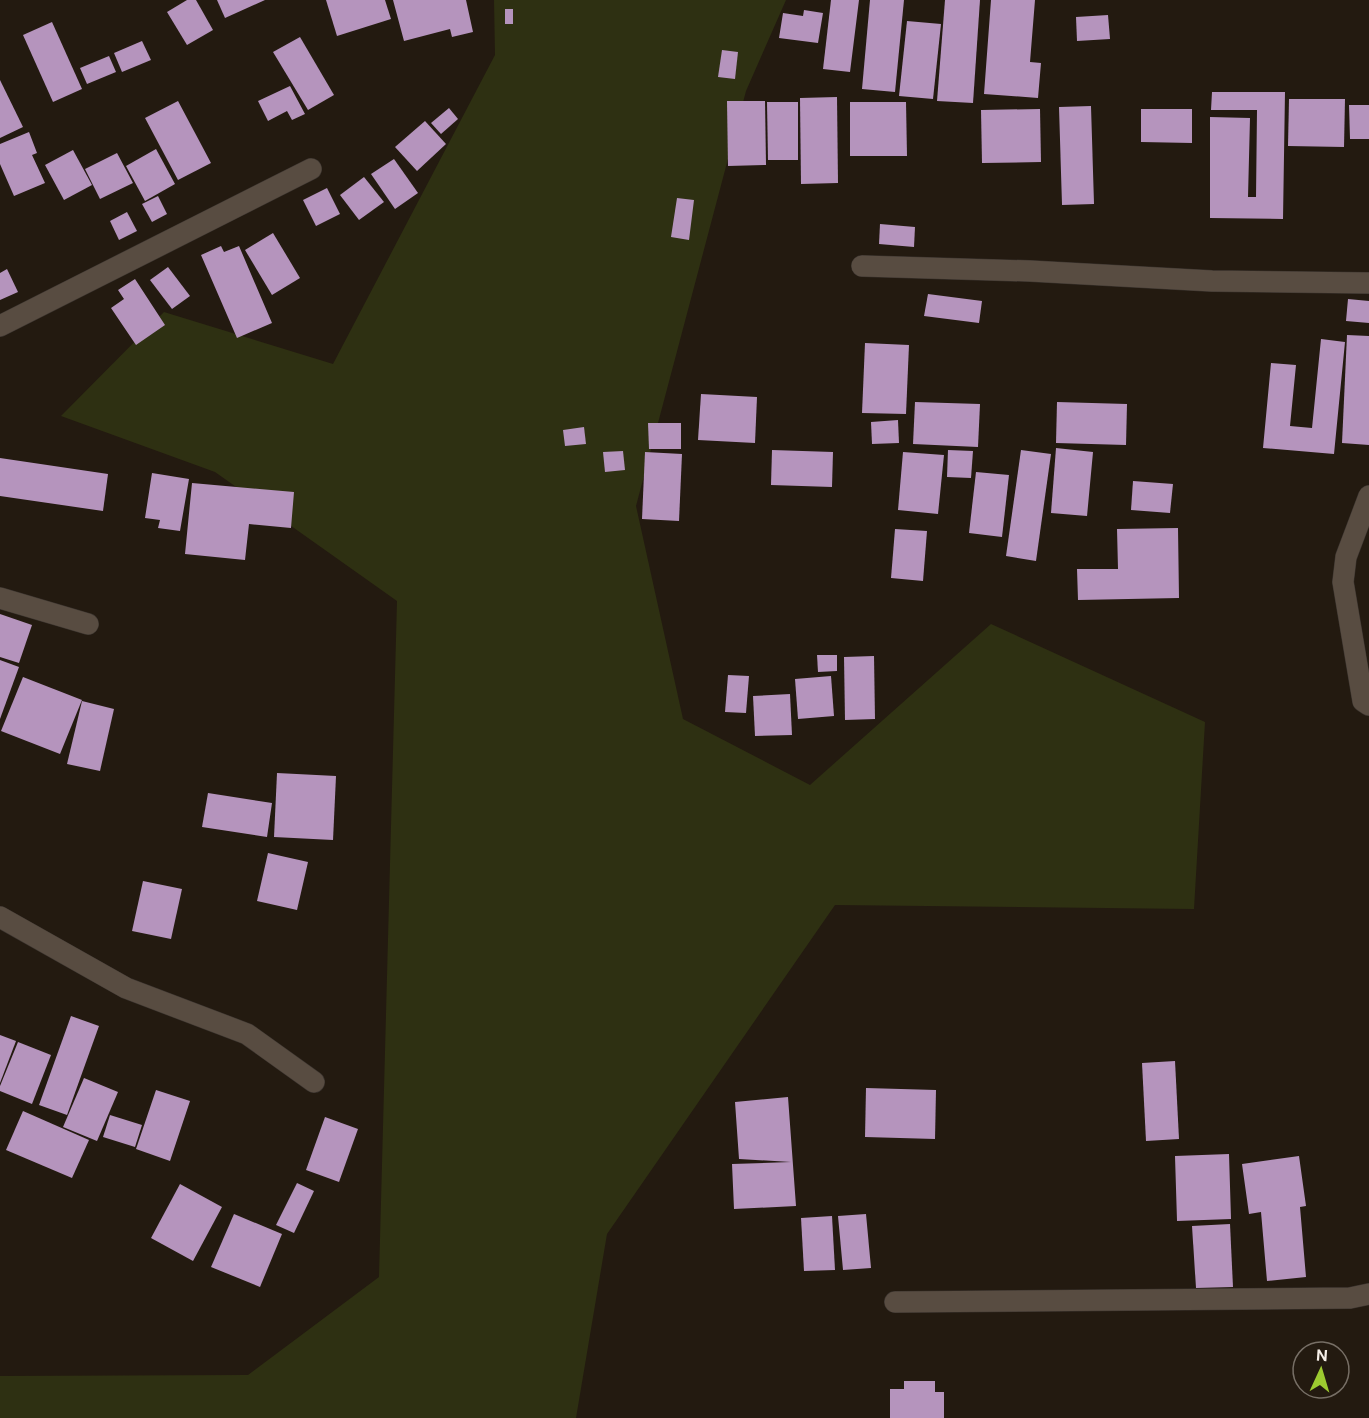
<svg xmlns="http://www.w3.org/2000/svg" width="1369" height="1418" font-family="'DM Sans',sans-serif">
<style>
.green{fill:#2e3012}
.building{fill:#b594bd}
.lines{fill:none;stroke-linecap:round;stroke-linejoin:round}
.minor-casing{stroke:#3b342f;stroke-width:22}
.minor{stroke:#584c41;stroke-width:21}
</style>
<rect width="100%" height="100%" fill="#231a10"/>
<polygon class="green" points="494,0 786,0 746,91 636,506 683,719 810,785 991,624 1205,722 1194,909 835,905 607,1234 576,1418 0,1418 0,1376 248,1375 379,1277 397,601 215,472 61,416 164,312 333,364 495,55"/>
<g class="building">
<polygon points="187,0 196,0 213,30 187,45 167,12"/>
<polygon points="217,0 265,0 225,18"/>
<polygon points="326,0 385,0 391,19 337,36"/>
<polygon points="393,0 466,0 473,32 452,37 450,29 404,41"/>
<polygon points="831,0 859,0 850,72 823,69"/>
<polygon points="870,0 904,0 895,92 862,89"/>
<polygon points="945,0 980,0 973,103 937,101"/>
<polygon points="991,0 1035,0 1030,62 1041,63 1038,98 984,94"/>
<rect x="505" y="9" width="8" height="15"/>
<polygon points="804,10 823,13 818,43 779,38 783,13 803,16"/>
<polygon points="1108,15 1110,39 1077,41 1076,17"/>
<polygon points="907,21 941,24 933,99 899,96"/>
<polygon points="52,22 82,89 53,102 23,35"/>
<polygon points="300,37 334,95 308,110 273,52"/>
<polygon points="142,41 151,60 122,72 114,53"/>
<polygon points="722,50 738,52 735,79 718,77"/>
<polygon points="109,56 116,72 87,84 80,68"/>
<polygon points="0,80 23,127 0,138"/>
<polygon points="290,86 305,114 292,120 287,111 268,121 258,101"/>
<polygon points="1212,92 1285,92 1283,219 1210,218 1210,117 1250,118 1248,197 1256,197 1257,110 1211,110"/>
<polygon points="837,97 838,183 801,184 800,98"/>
<polygon points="1289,99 1345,99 1344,147 1288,146"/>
<polygon points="178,101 211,163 178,180 145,118"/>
<polygon points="727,101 765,101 766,165 728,166"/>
<polygon points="767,102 798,102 798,160 768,160"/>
<polygon points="850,102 906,102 907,156 850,156"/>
<polygon points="1349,105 1369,105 1369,139 1350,139"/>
<polygon points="1091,106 1094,204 1062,205 1059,107"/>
<polygon points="449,108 458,119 441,134 431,123"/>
<polygon points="1040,109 1041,162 982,163 981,110"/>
<polygon points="1141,109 1192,109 1192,143 1141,142"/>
<polygon points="425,121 446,144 417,171 395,147"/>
<polygon points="29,132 37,153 32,155 45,183 14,196 0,164 0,144"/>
<polygon points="156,149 175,184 145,201 126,166"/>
<polygon points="73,150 92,185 64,200 45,165"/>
<polygon points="117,153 133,183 100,199 85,169"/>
<polygon points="394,159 418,193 395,209 371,174"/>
<polygon points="364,177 384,202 359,220 340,195"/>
<polygon points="327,188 340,214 316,226 303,200"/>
<polygon points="158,196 167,214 152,222 142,204"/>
<polygon points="677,198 694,200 689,240 671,237"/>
<polygon points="127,212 137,231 119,240 110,221"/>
<polygon points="880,224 915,227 914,247 879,244"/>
<polygon points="273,233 300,278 272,295 245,250"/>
<polygon points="221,246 224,252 239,246 272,323 237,338 201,255"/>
<polygon points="168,267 190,296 172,309 150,280"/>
<polygon points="7,269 18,292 0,300 0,273"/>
<polygon points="135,279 165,325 136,345 111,308 124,299 118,290"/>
<polygon points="928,294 982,301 979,323 924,316"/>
<polygon points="1348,299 1369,301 1369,323 1346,321"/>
<polygon points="1347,335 1369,336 1369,445 1342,443"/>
<polygon points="1321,339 1345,342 1334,454 1263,448 1271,363 1296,365 1290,426 1312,428"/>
<polygon points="865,343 909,345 906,414 862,413"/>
<polygon points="701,394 757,397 755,443 698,440"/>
<polygon points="915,402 980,404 978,447 913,444"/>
<polygon points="1057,402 1127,404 1126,445 1056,443"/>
<polygon points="898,420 899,443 872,444 871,422"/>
<polygon points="648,423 681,423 681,449 649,449"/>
<polygon points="584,427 586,444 565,446 563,430"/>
<polygon points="1056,448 1093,452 1087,516 1051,513"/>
<polygon points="772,450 833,452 832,487 771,485"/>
<polygon points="948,450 973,451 971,478 947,477"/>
<polygon points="1021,450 1051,454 1036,561 1006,556"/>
<polygon points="623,451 625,470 605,472 603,452"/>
<polygon points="645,452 682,454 679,521 642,519"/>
<polygon points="903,452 944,455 938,514 898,510"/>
<polygon points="0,458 108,474 103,511 0,496"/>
<polygon points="976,472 1009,475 1002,537 969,533"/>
<polygon points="152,473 189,479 180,531 158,528 160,520 145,518"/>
<polygon points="1133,481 1173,484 1170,513 1131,510"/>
<polygon points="192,483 294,492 291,528 249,524 245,560 185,554"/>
<polygon points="1178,528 1179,598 1078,600 1077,569 1118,569 1117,529"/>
<polygon points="895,529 927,531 923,581 891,578"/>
<polygon points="0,614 32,625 19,663 0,657"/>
<polygon points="817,655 837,655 837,671 818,672"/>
<polygon points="874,656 875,719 845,720 844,657"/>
<polygon points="0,660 19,667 0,719"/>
<polygon points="728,675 749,676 746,713 725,712"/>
<polygon points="831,676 834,716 798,719 795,679"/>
<polygon points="23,677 82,700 60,754 1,731"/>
<polygon points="790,694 792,735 755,736 753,696"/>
<polygon points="82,701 114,709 100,771 67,764"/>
<polygon points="277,773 336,776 333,840 274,837"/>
<polygon points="208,793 272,803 267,837 202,827"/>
<polygon points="268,853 308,862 297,910 257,901"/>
<polygon points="143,881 182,889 171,939 132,931"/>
<polygon points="71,1016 99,1026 67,1115 39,1105"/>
<polygon points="0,1035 16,1041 0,1083"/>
<polygon points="18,1042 51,1055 32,1104 0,1091 0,1086"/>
<polygon points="1175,1061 1179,1139 1146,1141 1142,1063"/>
<polygon points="84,1078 118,1092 97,1141 63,1127"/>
<polygon points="866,1088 936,1090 935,1139 865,1137"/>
<polygon points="156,1090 190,1101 170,1161 136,1149"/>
<polygon points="788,1097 796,1206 734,1209 732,1164 791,1162 739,1159 735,1102"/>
<polygon points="23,1111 89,1140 72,1178 6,1150"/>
<polygon points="110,1115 142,1125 135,1147 103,1137"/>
<polygon points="325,1117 358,1129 339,1182 306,1170"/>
<polygon points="1229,1154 1231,1219 1177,1221 1175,1156"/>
<polygon points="1299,1156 1306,1206 1300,1207 1306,1277 1267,1281 1261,1212 1249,1214 1242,1164"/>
<polygon points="297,1183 314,1191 294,1233 276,1225"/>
<polygon points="180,1184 222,1207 193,1261 151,1238"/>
<polygon points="234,1214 282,1234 260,1287 211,1267"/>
<polygon points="866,1214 871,1268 843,1270 838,1216"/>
<polygon points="832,1216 835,1270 804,1271 801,1218"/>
<polygon points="1230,1224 1233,1287 1196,1288 1192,1226"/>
<polygon points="904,1381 935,1381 935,1392 944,1392 944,1418 890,1418 890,1389 904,1389"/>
</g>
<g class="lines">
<g class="minor-casing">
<g id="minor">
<polyline points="862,266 1030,271 1212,281 1369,283"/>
<polyline points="0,326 311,169"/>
<polyline points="1369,496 1346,557 1343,582 1363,701 1369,705"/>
<polyline points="0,598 88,624"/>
<polyline points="0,917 126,988 247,1034 314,1082"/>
<polyline points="895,1302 1350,1298 1369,1294"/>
</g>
</g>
<use href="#minor" class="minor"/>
</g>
<g transform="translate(1321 1370) rotate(4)"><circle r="28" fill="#231a10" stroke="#776f66" stroke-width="1.5"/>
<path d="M0-4.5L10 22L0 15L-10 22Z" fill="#9dca30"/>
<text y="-9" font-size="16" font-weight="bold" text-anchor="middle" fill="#f5eee7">N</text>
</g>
</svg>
